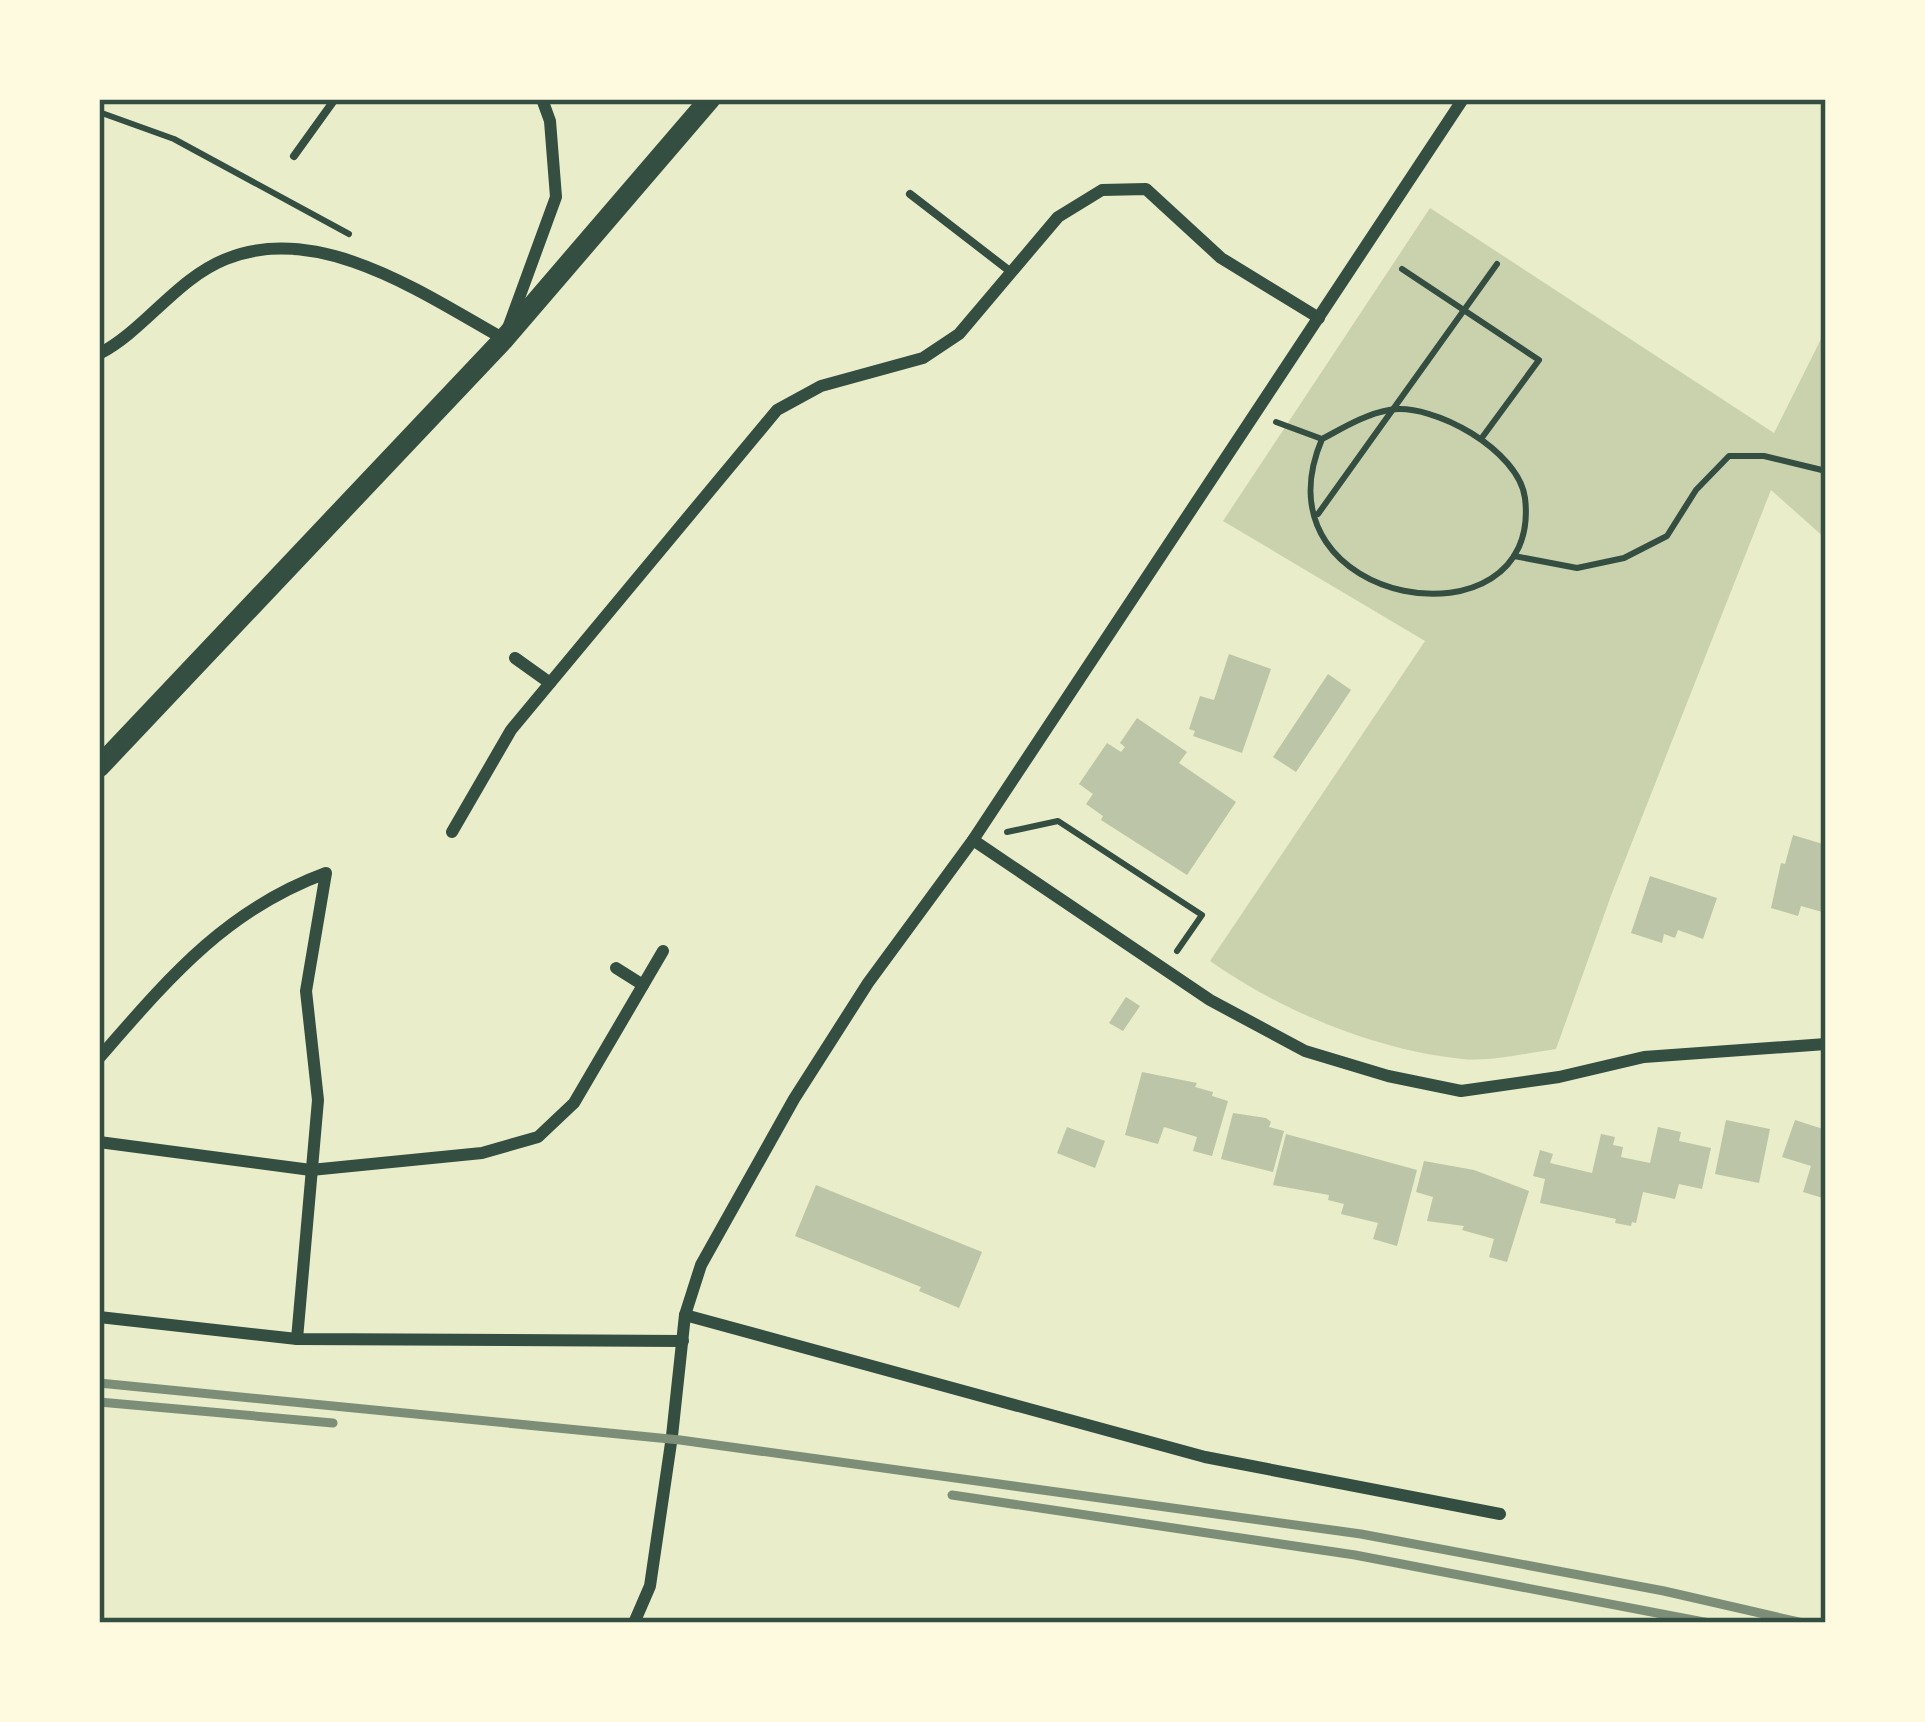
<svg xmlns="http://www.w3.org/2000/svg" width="1925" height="1722" font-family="'IBM Plex Sans',sans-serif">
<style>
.green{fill:#cad2ad}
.building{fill:#bcc5a7}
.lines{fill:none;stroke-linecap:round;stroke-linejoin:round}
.path{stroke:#344e41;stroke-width:6}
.service{stroke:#344e41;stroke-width:8}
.minor{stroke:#344e41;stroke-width:12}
.secondary{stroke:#344e41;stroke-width:21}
.rail{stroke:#7c8e77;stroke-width:9}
.neatline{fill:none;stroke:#344e41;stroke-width:4.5}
</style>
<rect width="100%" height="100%" fill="#e9edc9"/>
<path class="green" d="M1430 208 1774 433 1826 329V539L1771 490 1612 893 1556 1049C1526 1053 1492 1062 1462 1059 1375 1050 1281 1011 1210 961L1425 641 1223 521Z"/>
<g class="building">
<polygon points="1229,654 1271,669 1242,753 1193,736 1195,731 1189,729 1200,696 1214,700"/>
<polygon points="1328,674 1351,690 1296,772 1273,757"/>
<polygon points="1137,718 1187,752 1179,763 1236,802 1187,875 1101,820 1103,816 1086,804 1093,794 1079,784 1107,743 1121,752 1125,747 1120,743"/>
<polygon points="1793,835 1826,845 1826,913 1801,906 1798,916 1771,908 1781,863 1785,864"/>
<polygon points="1650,876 1717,898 1703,939 1678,930 1675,938 1664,934 1662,943 1631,933"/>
<polygon points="1126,997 1140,1006 1123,1031 1109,1023"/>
<polygon points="1142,1072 1197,1083 1195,1087 1213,1092 1212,1096 1228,1101 1212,1156 1193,1151 1197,1137 1164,1127 1158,1144 1125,1135"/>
<polygon points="1233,1113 1266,1118 1271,1122 1269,1127 1284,1131 1273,1172 1221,1159"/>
<polygon points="1726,1120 1770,1129 1759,1183 1715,1174"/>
<polygon points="1795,1120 1826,1130 1826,1199 1803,1192 1811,1166 1782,1157"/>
<polygon points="1067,1127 1105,1141 1095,1168 1057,1153"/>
<polygon points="1658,1127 1681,1132 1679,1141 1711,1148 1702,1189 1679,1184 1675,1199 1643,1192 1636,1223 1632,1222 1631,1226 1615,1223 1616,1219 1540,1203 1545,1179 1533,1176 1540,1150 1553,1154 1550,1163 1592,1173 1601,1134 1615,1137 1613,1145 1623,1147 1621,1157 1650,1163"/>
<polygon points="1286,1134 1417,1170 1397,1246 1373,1239 1378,1223 1341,1214 1344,1204 1328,1200 1329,1195 1273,1185"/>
<polygon points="1424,1161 1474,1170 1529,1191 1507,1262 1489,1257 1494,1239 1462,1230 1464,1226 1427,1221 1433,1197 1416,1192"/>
<polygon points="816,1185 982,1252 959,1308 919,1291 921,1287 795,1236"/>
</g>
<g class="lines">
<g class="path">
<polyline points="99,112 174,139 349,234"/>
<polyline points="1402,269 1539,360 1481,439"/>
<path d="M1276 422 1322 439C1343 428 1366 414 1389 410 1434 402 1519 451 1525 498 1544 654 1250 609 1322 439"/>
<polyline points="1318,514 1497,264"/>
<polyline points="1514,556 1577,568 1624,558 1667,536 1696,490 1729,456 1764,456 1826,471"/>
<polyline points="1007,832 1058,821 1202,915 1177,951"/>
</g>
<g class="service">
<polyline points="294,156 335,99"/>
<polyline points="910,194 1011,272"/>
</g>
<g class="minor">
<path d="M99 354C145 330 176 279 226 259 320 221 425 295 504 339L556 197 550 121 542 99"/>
<polyline points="515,658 550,683"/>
<polyline points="452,832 511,730 777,410 821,386 923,358 959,334 1058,217 1102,190 1146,189 1221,258 1319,318"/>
<polyline points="973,840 1210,1000 1305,1051 1388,1076 1461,1091 1559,1077 1644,1057 1826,1044"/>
<polyline points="616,968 643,985"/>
<path d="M99 1058C168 979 225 910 326 873L306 991 318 1100 297 1339"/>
<polyline points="99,1142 311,1170 482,1153 538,1137 574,1103 663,951"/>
<polyline points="685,1315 1205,1457 1500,1514"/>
<polyline points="99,1317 297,1339 683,1341"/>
<polyline points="634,1623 650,1586 672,1436 685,1315 701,1265 794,1099 868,983 973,840 1463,99"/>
</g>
<polyline class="secondary" points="99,767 504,339 710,99"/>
<g class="rail">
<polyline points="99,1383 680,1440 1361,1534 1664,1591 1803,1623"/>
<polyline points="99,1402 333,1423"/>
<polyline points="952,1495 1355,1555 1709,1623"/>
</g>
</g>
<rect width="1925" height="1722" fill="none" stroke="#fefae0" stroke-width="204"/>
<rect x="102" y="102" width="1721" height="1518" class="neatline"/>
</svg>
